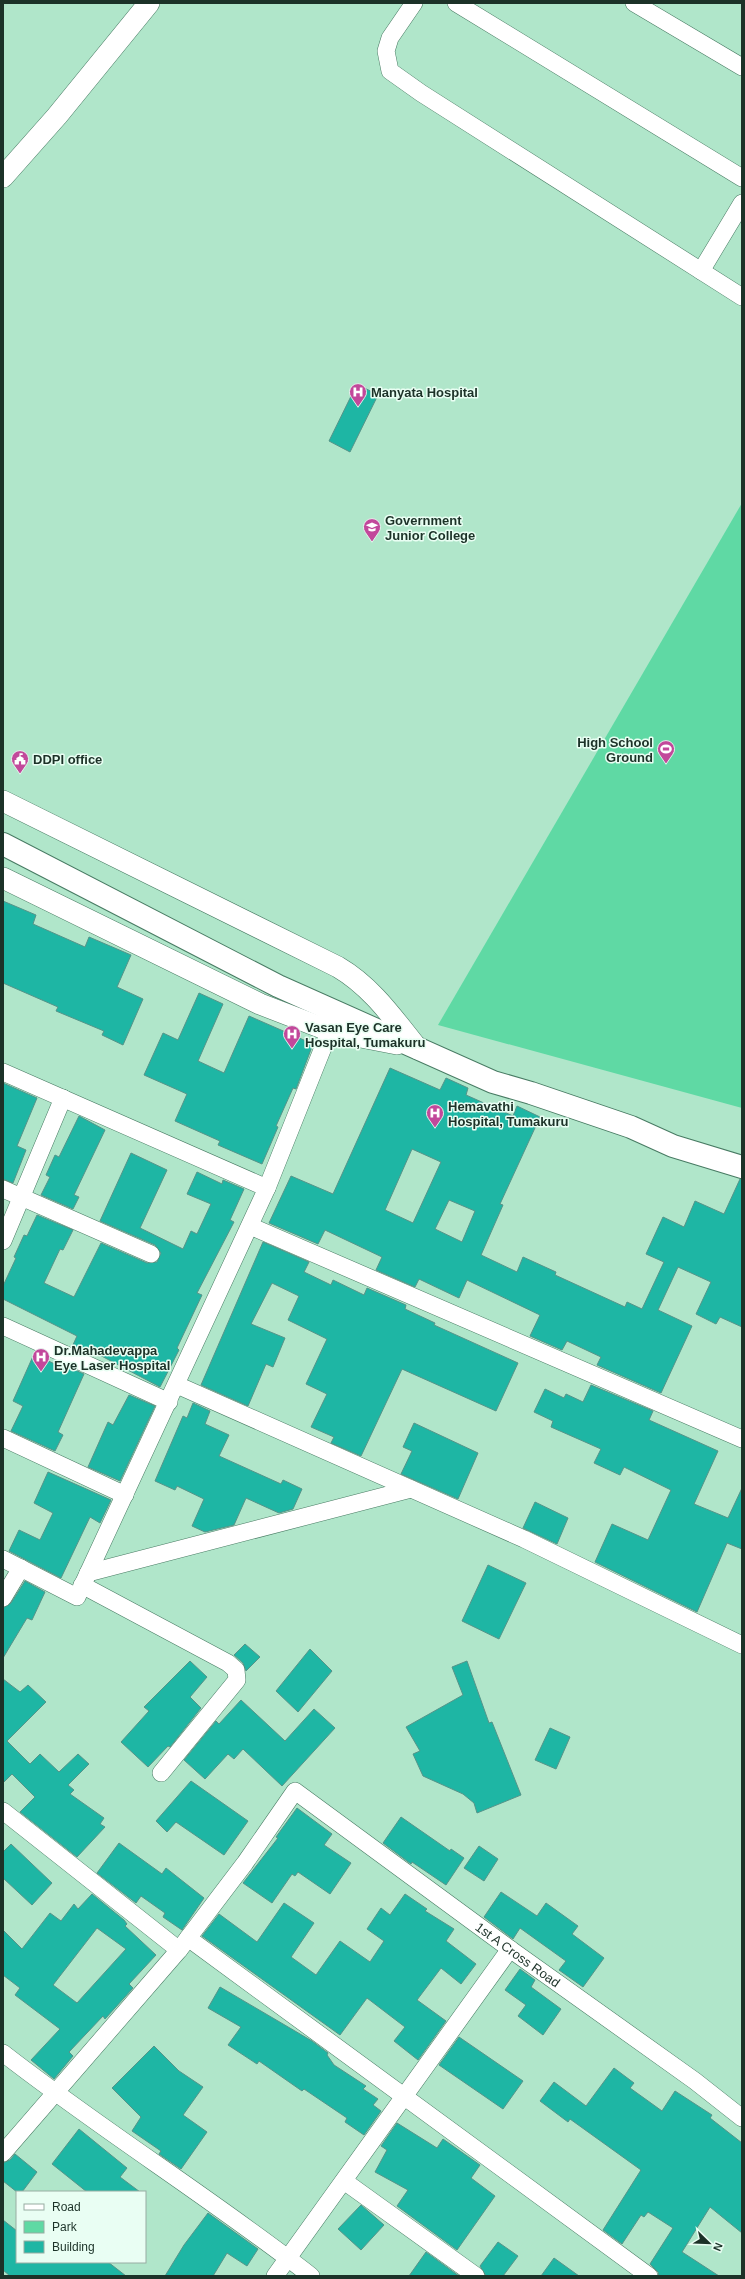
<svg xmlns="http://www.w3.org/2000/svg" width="745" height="2279" font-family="Helvetica,sans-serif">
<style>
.green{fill:#5fd9a4}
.building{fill:#1eb6a4;stroke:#559489;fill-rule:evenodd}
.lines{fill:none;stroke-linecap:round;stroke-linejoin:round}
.minor-casing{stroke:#487b63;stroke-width:18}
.tertiary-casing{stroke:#487b63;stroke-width:22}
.secondary-casing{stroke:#487b63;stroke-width:24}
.minor{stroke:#fff;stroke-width:17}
.tertiary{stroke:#fff;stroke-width:21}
.secondary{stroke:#fff;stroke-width:22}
.labels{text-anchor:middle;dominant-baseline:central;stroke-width:3;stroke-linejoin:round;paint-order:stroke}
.poi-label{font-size:13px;font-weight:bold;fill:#1c3228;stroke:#e9fef3;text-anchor:start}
.street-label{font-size:13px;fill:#1c3228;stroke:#e9fef3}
</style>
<rect width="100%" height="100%" fill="#b0e6ca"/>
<polygon class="green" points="742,503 742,1108 438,1025"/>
<g class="building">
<polygon points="357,384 378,395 350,452 329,441"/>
<polygon points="3,901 36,915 33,924 85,947 89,937 131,955 117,987 143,999 123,1045 102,1035 104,1031 56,1011 58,1007 3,983"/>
<polygon points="199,993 223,1004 198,1061 224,1073 249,1016 313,1044 296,1089 293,1088 276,1126 278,1127 262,1164 218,1145 220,1141 175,1121 187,1094 144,1075 163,1033 178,1040"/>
<path d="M390 1068 440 1090 446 1078 468 1088 466 1095 513 1116 517 1106 540 1117 500 1204 503 1205 481 1255 517 1272 523 1257 556 1272 555 1275 625 1307 627 1302 642 1309 664 1262 646 1254 663 1217 684 1227 695 1201 724 1214 740 1179H742V1327L720 1317 716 1324 696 1314 711 1282 678 1267 658 1310 692 1326 661 1393 597 1365 601 1357 567 1341 562 1350 530 1336 540 1315 467 1280 459 1298 419 1279 415 1287 376 1270 382 1257 325 1230 318 1244 269 1223 291 1176 333 1194ZM412 1149 441 1162 413 1223 385 1210ZM449 1200 475 1211 462 1242 435 1229Z"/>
<polygon points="3,1083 37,1098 17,1146 26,1150 13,1183 3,1179"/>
<polygon points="79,1116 105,1130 74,1195 79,1197 73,1209 41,1195 50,1177 46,1175 55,1155 59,1157"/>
<polygon points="131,1153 167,1170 140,1228 183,1249 191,1231 197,1234 211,1204 187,1194 197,1172 222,1184 223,1180 244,1189 230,1220 234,1222 197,1293 202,1295 177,1348 179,1350 160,1387 94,1352 92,1356 72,1347 77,1336 3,1299 3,1286 16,1258 14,1257 24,1235 27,1236 37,1215 73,1230 63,1250 60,1249 44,1283 74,1297 101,1243 147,1263 157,1262 161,1253 155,1245 100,1221"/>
<polygon points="263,1242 309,1262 304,1272 331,1285 333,1280 364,1295 367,1288 406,1305 405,1309 435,1323 434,1325 518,1363 496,1411 402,1369 361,1456 331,1443 334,1437 311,1427 327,1394 306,1384 327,1339 288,1320 299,1296 272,1283 251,1324 285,1338 273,1367 266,1364 248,1406 201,1385"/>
<polygon points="34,1354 63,1368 64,1365 84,1374 58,1432 63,1435 55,1451 11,1431 23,1406 13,1401"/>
<polygon points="591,1385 653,1411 649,1420 718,1451 694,1504 728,1518 742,1488 742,1549 727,1543 697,1612 595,1562 612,1524 648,1540 671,1490 624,1467 620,1475 594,1463 601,1449 551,1427 553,1421 534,1412 545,1389 564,1398 566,1394 583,1402"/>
<polygon points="129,1395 155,1406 120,1481 88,1467 108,1422 113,1425"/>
<polygon points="193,1403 210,1411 205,1424 229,1435 219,1456 281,1484 283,1480 302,1489 293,1509 279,1513 246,1498 234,1525 205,1532 192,1526 204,1499 177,1486 175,1490 155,1481 183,1416 187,1418"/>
<polygon points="414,1423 478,1453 458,1499 401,1474 412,1451 403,1447"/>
<polygon points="48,1472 111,1500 100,1523 90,1517 61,1578 9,1551 19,1530 40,1540 53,1513 34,1503"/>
<polygon points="535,1502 568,1518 557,1544 523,1528"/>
<polygon points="488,1565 526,1583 499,1639 462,1621"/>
<polygon points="25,1581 45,1592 32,1620 27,1618 3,1658 3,1608 11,1603"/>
<polygon points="245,1644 260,1657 246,1671 243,1663 234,1655"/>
<polygon points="310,1649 332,1671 298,1712 276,1691"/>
<polygon points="190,1661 207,1677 190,1697 201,1708 170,1747 168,1746 148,1767 121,1742 149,1711 144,1707"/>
<polygon points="467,1661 489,1723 492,1722 521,1795 477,1813 474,1803 463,1794 423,1776 413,1754 420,1751 406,1727 463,1695 452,1667"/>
<polygon points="3,1679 20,1692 28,1685 46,1702 7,1741 30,1764 40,1754 59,1772 78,1754 89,1764 68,1785 74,1790 70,1794 104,1818 100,1824 105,1827 77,1857 20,1812 35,1797 12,1774 3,1783"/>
<polygon points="241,1700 285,1741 314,1709 335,1728 282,1786 243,1749 234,1759 228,1754 205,1779 184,1760 216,1721 219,1724"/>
<polygon points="550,1728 570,1737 556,1769 535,1760"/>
<polygon points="191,1781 248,1821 224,1855 176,1822 167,1832 156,1821"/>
<polygon points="297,1808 332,1834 324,1845 351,1863 330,1894 298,1872 295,1876 292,1874 272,1903 243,1883 278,1838 276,1837"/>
<polygon points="401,1817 450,1851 451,1849 464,1858 446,1885 412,1862 411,1864 383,1843"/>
<polygon points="119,1843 162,1874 166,1868 204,1898 182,1930 163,1917 165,1913 141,1896 136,1903 97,1873"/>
<polygon points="11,1844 52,1883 32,1905 3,1878 3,1852"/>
<polygon points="479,1846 498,1859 484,1881 464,1868"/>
<polygon points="501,1892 537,1916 546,1903 578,1926 572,1934 604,1958 583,1987 559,1970 566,1961 520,1928 513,1939 484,1917"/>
<path d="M92 1894 124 1920 127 1924 125 1926 156 1955 129 1984 133 1988 115 2008 105 2019 103 2016 69 2052 73 2056 54 2079 31 2060 60 2029 15 1995 20 1988 3 1975V1930L22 1949 50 1913 61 1921 74 1904 78 1909ZM97 1928 126 1949 77 2003 53 1985Z"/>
<polygon points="405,1894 427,1909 425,1911 454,1929 446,1941 476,1964 461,1984 441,1968 417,2000 446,2021 418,2060 394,2041 405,2027 367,1998 340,2035 202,1936 219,1914 257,1942 284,1903 314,1923 291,1957 316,1975 340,1941 370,1962 384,1941 367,1929 381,1908 390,1915"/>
<polygon points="520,1969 535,1980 531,1987 561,2009 543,2035 518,2016 526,2005 505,1990"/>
<polygon points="220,1987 312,2041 328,2053 327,2055 334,2065 366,2086 363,2089 378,2099 373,2105 381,2111 364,2135 345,2122 347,2118 304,2089 302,2091 259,2061 257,2064 228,2045 241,2027 208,2008"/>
<polygon points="459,2037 523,2081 503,2109 439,2065"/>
<polygon points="154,2046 179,2071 203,2087 183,2115 207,2132 181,2169 159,2154 161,2151 132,2131 141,2117 112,2088"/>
<polygon points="614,2068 634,2083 630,2088 662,2111 675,2091 712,2115 710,2118 742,2143 742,2233 710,2207 682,2252 719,2276 659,2276 658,2272 650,2264 673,2228 648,2212 644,2217 641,2215 622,2244 603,2230 641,2170 570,2119 568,2122 540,2101 554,2082 586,2106"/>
<polygon points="397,2123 437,2148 443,2139 480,2165 471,2178 495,2196 457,2250 397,2206 408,2190 375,2172 387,2150 381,2146"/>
<polygon points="79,2129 127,2168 120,2177 140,2192 87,2192 52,2164"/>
<polygon points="15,2154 37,2172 22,2192 17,2192 3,2181 3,2163 10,2160"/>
<polygon points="361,2205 384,2225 361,2250 338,2229"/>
<polygon points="208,2213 258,2249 247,2266 227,2253 213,2276 165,2276 184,2245"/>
<polygon points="3,2220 17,2231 17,2262 108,2262 126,2276 10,2276 3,2270"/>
<polygon points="498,2242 518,2256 503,2276 486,2276 480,2266"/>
<polygon points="426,2252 459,2276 409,2276"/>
<polygon points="554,2258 579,2276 541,2276"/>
</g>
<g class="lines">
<g class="minor-casing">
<g id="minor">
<polyline points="414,3 390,38 386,51 390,71 421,93 742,297"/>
<polyline points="456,3 742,178"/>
<polyline points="634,3 742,67"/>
<polyline points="701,271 742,203"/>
<polyline points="3,1072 267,1188"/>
<polyline points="3,1189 151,1254"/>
<polyline points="250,1226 742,1439"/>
<polyline points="3,1241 63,1098"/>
<polyline points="3,1326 169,1402"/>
<polyline points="177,1385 524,1539 742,1645"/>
<polyline points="3,1438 125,1495"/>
<polyline points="3,1559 77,1597 267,1188 334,1020"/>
<polyline points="88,1573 411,1489"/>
<polyline points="82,1585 228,1663 236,1670 237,1680 161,1773"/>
<polyline points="3,1598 21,1568"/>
<polyline points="3,1811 179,1950"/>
<polyline points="188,1938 649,2276"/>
<path d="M3 2053C103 2131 211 2198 311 2276"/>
<path id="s1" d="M3 2153 179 1950 245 1863 295 1791 510 1949 695 2081 742 2118"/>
<polyline points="344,2181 476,2276"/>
<polyline points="275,2276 510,1949"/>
</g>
</g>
<g class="tertiary-casing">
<g id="tertiary">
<polyline points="3,177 57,116 149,3"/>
<path d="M3 801 338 967C372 987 393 1018 418 1049"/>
<polyline points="3,878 260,1004 330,1031 397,1044"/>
</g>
</g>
<g class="secondary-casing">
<polyline id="secondary" points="3,844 278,986 493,1082 531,1093 631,1127 673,1146 742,1167"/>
</g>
<use href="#minor" class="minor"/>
<use href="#tertiary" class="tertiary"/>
<use href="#secondary" class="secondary"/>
</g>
<defs>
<g id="hospital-pin" transform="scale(0.9)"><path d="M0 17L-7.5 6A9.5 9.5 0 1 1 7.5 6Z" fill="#c2489b" stroke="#e9fef3"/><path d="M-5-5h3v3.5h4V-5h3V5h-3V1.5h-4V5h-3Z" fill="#fff"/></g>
<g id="university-pin" transform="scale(0.9)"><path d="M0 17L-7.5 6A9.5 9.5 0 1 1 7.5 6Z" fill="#c2489b" stroke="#e9fef3"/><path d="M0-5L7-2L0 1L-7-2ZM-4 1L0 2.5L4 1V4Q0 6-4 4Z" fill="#fff"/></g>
<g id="stadium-pin" transform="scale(0.9)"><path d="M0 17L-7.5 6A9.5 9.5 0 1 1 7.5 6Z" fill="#c2489b" stroke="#e9fef3"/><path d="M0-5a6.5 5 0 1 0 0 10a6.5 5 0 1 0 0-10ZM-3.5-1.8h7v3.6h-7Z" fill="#fff"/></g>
<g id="civic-pin" transform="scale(0.9)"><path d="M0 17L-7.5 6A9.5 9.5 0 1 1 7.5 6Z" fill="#c2489b" stroke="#e9fef3"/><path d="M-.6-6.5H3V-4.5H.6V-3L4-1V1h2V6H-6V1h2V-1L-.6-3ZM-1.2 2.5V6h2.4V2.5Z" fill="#fff"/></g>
</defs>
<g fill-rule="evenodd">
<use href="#hospital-pin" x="358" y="392"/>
<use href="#university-pin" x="372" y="527"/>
<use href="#stadium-pin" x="666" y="749"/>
<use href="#civic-pin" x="20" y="759"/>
<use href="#hospital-pin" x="292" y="1034"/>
<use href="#hospital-pin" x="435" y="1113"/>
<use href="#hospital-pin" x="41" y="1357"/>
</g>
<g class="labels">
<g class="poi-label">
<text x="371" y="392">Manyata Hospital</text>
<text x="385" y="520">Government<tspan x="385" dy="15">Junior College</tspan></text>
<text x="653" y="742" text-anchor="end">High School<tspan x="653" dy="15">Ground</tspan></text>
<text x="33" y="759">DDPI office</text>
<text x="305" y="1027">Vasan Eye Care<tspan x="305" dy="15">Hospital, Tumakuru</tspan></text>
<text x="448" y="1106">Hemavathi<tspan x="448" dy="15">Hospital, Tumakuru</tspan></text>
<text x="54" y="1350">Dr.Mahadevappa<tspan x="54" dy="15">Eye Laser Hospital</tspan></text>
</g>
<g class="street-label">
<text stroke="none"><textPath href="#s1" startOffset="742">1st A Cross Road</textPath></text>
</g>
</g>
<rect width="745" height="2279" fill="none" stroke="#1c3228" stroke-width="8"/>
<rect x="16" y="2191" width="130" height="72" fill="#e9fef3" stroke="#97aca2"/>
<rect x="24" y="2204" width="20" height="6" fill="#ffffff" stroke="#97aca2"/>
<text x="52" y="2211" font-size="12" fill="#1c3228">Road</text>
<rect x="24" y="2221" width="20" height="12" fill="#5fd9a4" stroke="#97aca2"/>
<text x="52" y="2231" font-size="12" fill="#1c3228">Park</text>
<rect x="24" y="2241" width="20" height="12" fill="#1eb6a4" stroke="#97aca2"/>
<text x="52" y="2251" font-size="12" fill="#1c3228">Building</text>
<g transform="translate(709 2243) rotate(113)" stroke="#e9fef3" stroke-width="3" paint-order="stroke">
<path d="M0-3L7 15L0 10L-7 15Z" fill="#1c3228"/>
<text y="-6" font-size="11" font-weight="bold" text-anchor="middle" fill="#1c3228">N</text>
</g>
</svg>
